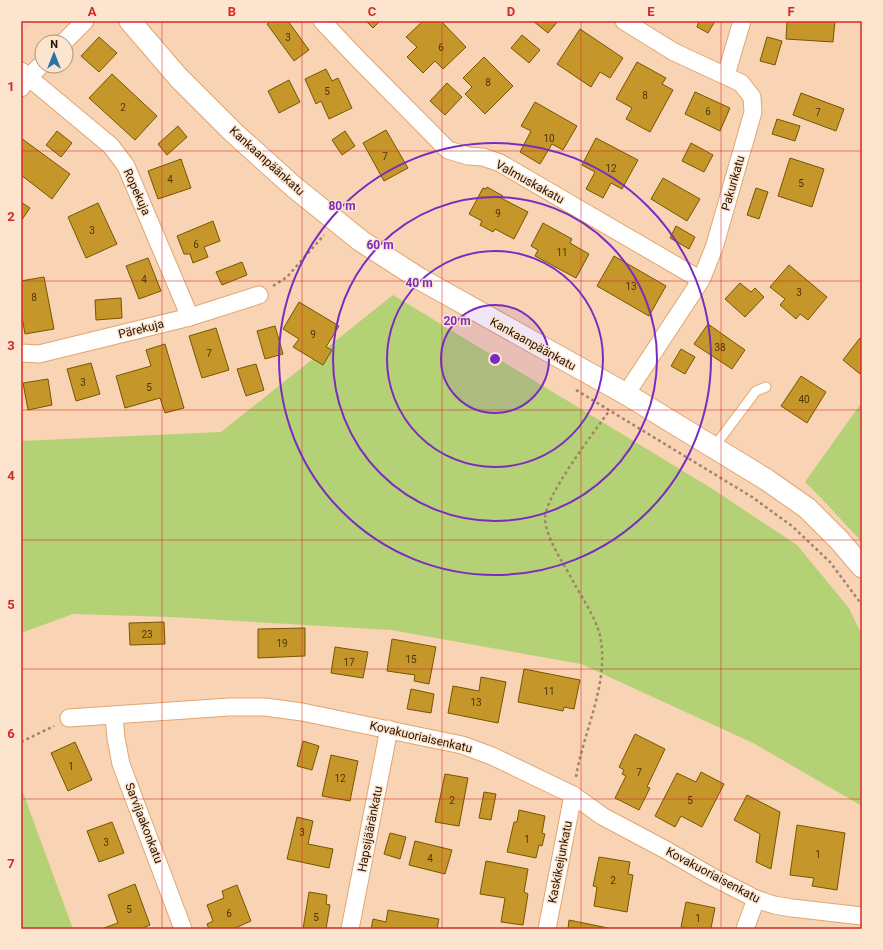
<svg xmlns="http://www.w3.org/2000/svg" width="883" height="950" font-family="Roboto,sans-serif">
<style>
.green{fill:#b4d176}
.building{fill:#c59629;stroke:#765600}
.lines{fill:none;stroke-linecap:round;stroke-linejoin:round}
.service-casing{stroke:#e0a671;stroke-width:11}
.minor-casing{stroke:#e0a671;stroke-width:19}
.tertiary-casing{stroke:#e0a671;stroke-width:23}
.path{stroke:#a18469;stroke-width:2.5;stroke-dasharray:3 3;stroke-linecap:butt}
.service{stroke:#fff;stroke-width:9}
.minor{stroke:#fff;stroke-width:17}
.tertiary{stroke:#fff;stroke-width:21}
.grid{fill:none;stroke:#d62828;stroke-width:1;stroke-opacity:0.55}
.ring{fill:none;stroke:#7b2cbf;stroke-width:2}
.labels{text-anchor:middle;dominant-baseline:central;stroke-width:3;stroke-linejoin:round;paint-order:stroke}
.number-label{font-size:10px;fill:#4f340a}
.street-label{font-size:12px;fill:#281300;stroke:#fce4ce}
.centre{fill:#7b2cbf;stroke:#fce4ce;stroke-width:2}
.ring-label{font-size:12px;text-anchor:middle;font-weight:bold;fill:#7b2cbf;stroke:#fce4ce;stroke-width:3;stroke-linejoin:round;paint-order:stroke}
.neatline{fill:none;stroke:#d62828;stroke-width:1.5}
.grid-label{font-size:13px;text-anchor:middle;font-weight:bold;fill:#d62828}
</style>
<rect width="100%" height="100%" fill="#f8d4b4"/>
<g class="green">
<polygon points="393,295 711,488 797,545 849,608 862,635 862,806 753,743 581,664 391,630 171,617 73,614 21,633 21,441 221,432"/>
<polygon points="862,402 862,542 821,498 805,482"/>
<polygon points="21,787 73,929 21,929"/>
</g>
<g class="building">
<polygon points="272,21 288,21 309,50 294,61 267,24"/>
<polygon points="366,21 380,21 373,28"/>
<polygon points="423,21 441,21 466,47 443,69 435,61 423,73 407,57 417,47 406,37"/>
<polygon points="533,21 558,21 548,33"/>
<polygon points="699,21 715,21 708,33 697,27"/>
<polygon points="787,21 835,21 833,42 786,39"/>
<polygon points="580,29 623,58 610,78 600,72 591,87 557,64"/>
<polygon points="522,35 540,50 529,63 511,48"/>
<polygon points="99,37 117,53 99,72 81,56"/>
<polygon points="767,37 782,41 775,65 760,61"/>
<polygon points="484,57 513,86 485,114 465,94 472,87 463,78"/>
<polygon points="637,62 666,78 662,84 673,90 650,132 626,119 632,108 616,99"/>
<polygon points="326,69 332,81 338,78 352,108 329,119 321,101 316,104 305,79"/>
<polygon points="112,74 157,116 135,140 89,98"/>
<polygon points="289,80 300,102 279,113 268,91"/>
<polygon points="447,83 462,97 445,115 430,101"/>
<polygon points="695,92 730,108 720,131 685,114"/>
<polygon points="801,93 844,109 836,131 793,115"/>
<polygon points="535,102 577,126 563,150 552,144 540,164 520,152 531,131 521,126"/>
<polygon points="777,119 800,126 795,141 772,134"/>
<polygon points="178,126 187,137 167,155 158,144"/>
<polygon points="386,130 408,168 384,181 363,143"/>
<polygon points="57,131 72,143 61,157 46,145"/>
<polygon points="345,131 355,146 342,155 332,140"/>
<polygon points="21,138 70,174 52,199 21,175"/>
<polygon points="596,138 638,160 622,189 611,183 603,198 586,189 595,172 582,165"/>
<polygon points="691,143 713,155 704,172 682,161"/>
<polygon points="790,158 824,169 812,207 778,196"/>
<polygon points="181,159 191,188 158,199 148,171"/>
<polygon points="663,178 700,199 687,221 651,199"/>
<polygon points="487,187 503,196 501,198 528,212 514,239 495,229 493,232 480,225 482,221 469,214 483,188 486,189"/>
<polygon points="756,188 768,192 759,219 747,215"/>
<polygon points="21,202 30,208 21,221"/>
<polygon points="98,203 117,244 86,258 68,217"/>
<polygon points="213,221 220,241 204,247 208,257 193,263 190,254 184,254 177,236"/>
<polygon points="543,223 572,239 570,243 589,254 576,278 535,256 538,250 531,246"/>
<polygon points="676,226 695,237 689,249 670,238"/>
<polygon points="614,256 666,286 649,316 597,286"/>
<polygon points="148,258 161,291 139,299 126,266"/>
<polygon points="242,262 247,275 222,285 216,272"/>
<polygon points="789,265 827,297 808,320 800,314 796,319 780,305 785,299 770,287"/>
<polygon points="44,277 54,329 25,334 21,312 21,281"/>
<polygon points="740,283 751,292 755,288 764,297 745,317 725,299"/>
<polygon points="121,298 122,318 96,320 95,300"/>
<polygon points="299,302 339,326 326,347 332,350 323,365 293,347 299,339 283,329"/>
<polygon points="708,324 745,350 732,369 694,344"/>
<polygon points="275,326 283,354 265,359 257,331"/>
<polygon points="216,328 229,370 202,378 189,336"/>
<polygon points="860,338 862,339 862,372 860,374 843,360"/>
<polygon points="165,344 184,408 165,413 160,398 125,408 116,376 151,366 146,350"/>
<polygon points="681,349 695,357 685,374 671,366"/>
<polygon points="91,363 100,394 76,401 67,369"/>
<polygon points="256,364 264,390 246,396 237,369"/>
<polygon points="801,376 826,392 807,423 781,406"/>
<polygon points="48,379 52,405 28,410 23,383"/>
<polygon points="164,622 165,644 130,645 129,623"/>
<polygon points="305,628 305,656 258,658 258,629"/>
<polygon points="392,639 436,647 429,684 414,681 415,675 387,671"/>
<polygon points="335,647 368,652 363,678 331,673"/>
<polygon points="524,669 580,680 574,709 564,707 563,711 518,702"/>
<polygon points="481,677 506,682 498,723 448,713 453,686 479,691"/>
<polygon points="411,689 434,694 431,713 407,709"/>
<polygon points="635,734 665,749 647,787 650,788 639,810 615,798 626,776 622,774 624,770 619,767"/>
<polygon points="303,741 319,746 312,770 297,766"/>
<polygon points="75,742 92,780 68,791 51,753"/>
<polygon points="331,755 358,761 350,801 322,796"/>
<polygon points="701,772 724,784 702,827 681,816 675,827 655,816 677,773 696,782"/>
<polygon points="445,774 468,778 459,826 435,822"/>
<polygon points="484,792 496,794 491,820 479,818"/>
<polygon points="747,795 780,812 771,869 756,862 760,834 734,820"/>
<polygon points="519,810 545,816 542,833 545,834 542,846 539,845 536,858 507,852 514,822 517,822"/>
<polygon points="297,817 313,821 308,844 333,849 329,868 287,859"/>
<polygon points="112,822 124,853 99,862 87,831"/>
<polygon points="797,825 845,833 837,890 812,886 814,878 790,875"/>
<polygon points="390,833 406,837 400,859 384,854"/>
<polygon points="415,841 452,850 445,874 409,865"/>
<polygon points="599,857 630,862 628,874 633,875 627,912 594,906 597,887 593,886"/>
<polygon points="486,861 528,869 524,892 528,894 523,925 501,922 505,898 480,894"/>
<polygon points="135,884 150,925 140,929 101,929 118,923 108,895"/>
<polygon points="237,885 251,921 233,929 209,929 207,924 213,921 207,905 224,898 222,891"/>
<polygon points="309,892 327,895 326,904 330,905 326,929 303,929"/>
<polygon points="686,902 715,908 711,928 717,929 689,929 681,927"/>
<polygon points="388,910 439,919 437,929 371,929 373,919 386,922"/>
<polygon points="569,920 613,929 568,929"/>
</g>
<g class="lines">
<g class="service-casing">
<polyline id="service" points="714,447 756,391 766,387"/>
</g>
<g class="minor-casing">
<g id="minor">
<polyline points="322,21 358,59 448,150 468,156 483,157 500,163 701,280"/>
<polyline points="624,21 674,52 741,83 752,97 753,112 714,248 701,280 626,394"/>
<polyline points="64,42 85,21"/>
<polyline points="21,71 111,146 126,166 190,317"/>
<polyline points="726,75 742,21"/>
<polyline points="21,88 28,78 42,64"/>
<polyline points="21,353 39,354 190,317 259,295"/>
<polyline points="114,716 116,738 121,764 183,929"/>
<polyline points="69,718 229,707 265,707 302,712 462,745 492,756 573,795 602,816 666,850 709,875 756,899 774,905 792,908 862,916"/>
<polyline points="350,929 389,729"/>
<polyline points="547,929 573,795"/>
<polyline points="745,929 756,899"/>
</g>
</g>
<g class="tertiary-casing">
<polyline id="tertiary" points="130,21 178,77 234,133 294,187 361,241 420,279 626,394 767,480 807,508 840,541 862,567"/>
</g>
<g class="path">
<polyline points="273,286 287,277 324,235"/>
<polyline points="576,390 752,497 792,526 830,562 862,605"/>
<polyline points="21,742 54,726"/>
<path d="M576 777C583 733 608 686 601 641 599 623 583 599 574 583 564 563 548 543 545 520 543 498 595 431 609 411"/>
</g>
<use href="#service" class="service"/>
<use href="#minor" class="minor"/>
<use href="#tertiary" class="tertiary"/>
</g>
<path class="grid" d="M162 21V929M302 21V929M442 21V929M581 21V929M721 21V929M21 151H862M21 281H862M21 410H862M21 540H862M21 669H862M21 799H862"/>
<circle cx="495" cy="359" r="54" fill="#7b2cbf" fill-opacity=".12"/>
<g class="ring">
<circle cx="495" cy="359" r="54"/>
<circle cx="495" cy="359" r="108"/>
<circle cx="495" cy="359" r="162"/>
<circle cx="495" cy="359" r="216"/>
</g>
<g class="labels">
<g class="number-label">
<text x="288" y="37">3</text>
<text x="441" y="47">6</text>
<text x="488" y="82">8</text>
<text x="327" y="91">5</text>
<text x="645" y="95">8</text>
<text x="123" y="107">2</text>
<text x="708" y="111">6</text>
<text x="818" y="112">7</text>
<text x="549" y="138">10</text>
<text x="385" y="156">7</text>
<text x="611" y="168">12</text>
<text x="170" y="179">4</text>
<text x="801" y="183">5</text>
<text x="498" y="213">9</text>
<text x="92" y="230">3</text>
<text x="196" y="244">6</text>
<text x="562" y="252">11</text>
<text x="144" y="279">4</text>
<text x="631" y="286">13</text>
<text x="799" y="292">3</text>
<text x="34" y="297">8</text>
<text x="313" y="334">9</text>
<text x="720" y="347">38</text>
<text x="209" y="353">7</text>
<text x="83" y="382">3</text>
<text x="149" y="387">5</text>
<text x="804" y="399">40</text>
<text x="147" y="634">23</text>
<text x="282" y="643">19</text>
<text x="411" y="659">15</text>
<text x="349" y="662">17</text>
<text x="549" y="691">11</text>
<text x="476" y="702">13</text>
<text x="71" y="766">1</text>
<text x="639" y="772">7</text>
<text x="340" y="778">12</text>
<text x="452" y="800">2</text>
<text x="690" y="800">5</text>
<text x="302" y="832">3</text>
<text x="527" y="839">1</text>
<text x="106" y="842">3</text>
<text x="818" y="854">1</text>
<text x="430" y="858">4</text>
<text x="613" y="880">2</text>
<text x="129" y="909">5</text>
<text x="229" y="913">6</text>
<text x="316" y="917">5</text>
<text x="698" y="918">1</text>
</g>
<g class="street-label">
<text transform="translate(267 161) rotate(42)">Kankaanpäänkatu</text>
<text transform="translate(530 182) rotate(29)">Valmuskakatu</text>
<text transform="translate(733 183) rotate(-74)">Pakurikatu</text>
<text transform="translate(137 192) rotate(66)">Ropekuja</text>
<text transform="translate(141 329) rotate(-14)">Pärekuja</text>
<text transform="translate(533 344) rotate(29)">Kankaanpäänkatu</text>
<text transform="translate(421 737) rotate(13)">Kovakuoriaisenkatu</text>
<text transform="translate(144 823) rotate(69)">Sarvijaakonkatu</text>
<text transform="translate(370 829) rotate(-79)">Hapsijääränkatu</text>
<text transform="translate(560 862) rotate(-79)">Kaskikeijunkatu</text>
<text transform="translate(713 875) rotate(28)">Kovakuoriaisenkatu</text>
</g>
</g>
<circle cx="495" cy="359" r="6" class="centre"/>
<g class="ring-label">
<text x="342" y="210">80 m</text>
<text x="380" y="249">60 m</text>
<text x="419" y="287">40 m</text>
<text x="457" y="325">20 m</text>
</g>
<rect width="883" height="950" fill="none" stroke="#fce4ce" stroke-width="44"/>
<g transform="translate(54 54)"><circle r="19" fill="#fce4ce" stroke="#a7907c"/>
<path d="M0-3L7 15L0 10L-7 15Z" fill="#2973a7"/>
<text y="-6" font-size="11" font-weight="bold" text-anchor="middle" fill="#281300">N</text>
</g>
<rect x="22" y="22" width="839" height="906" class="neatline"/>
<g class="grid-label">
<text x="92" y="16">A</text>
<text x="232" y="16">B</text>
<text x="372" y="16">C</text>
<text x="511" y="16">D</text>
<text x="651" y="16">E</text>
<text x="791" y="16">F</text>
<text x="11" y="91">1</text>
<text x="11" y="221">2</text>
<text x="11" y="350">3</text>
<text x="11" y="480">4</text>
<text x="11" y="609">5</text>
<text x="11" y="738">6</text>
<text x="11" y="868">7</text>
</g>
</svg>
